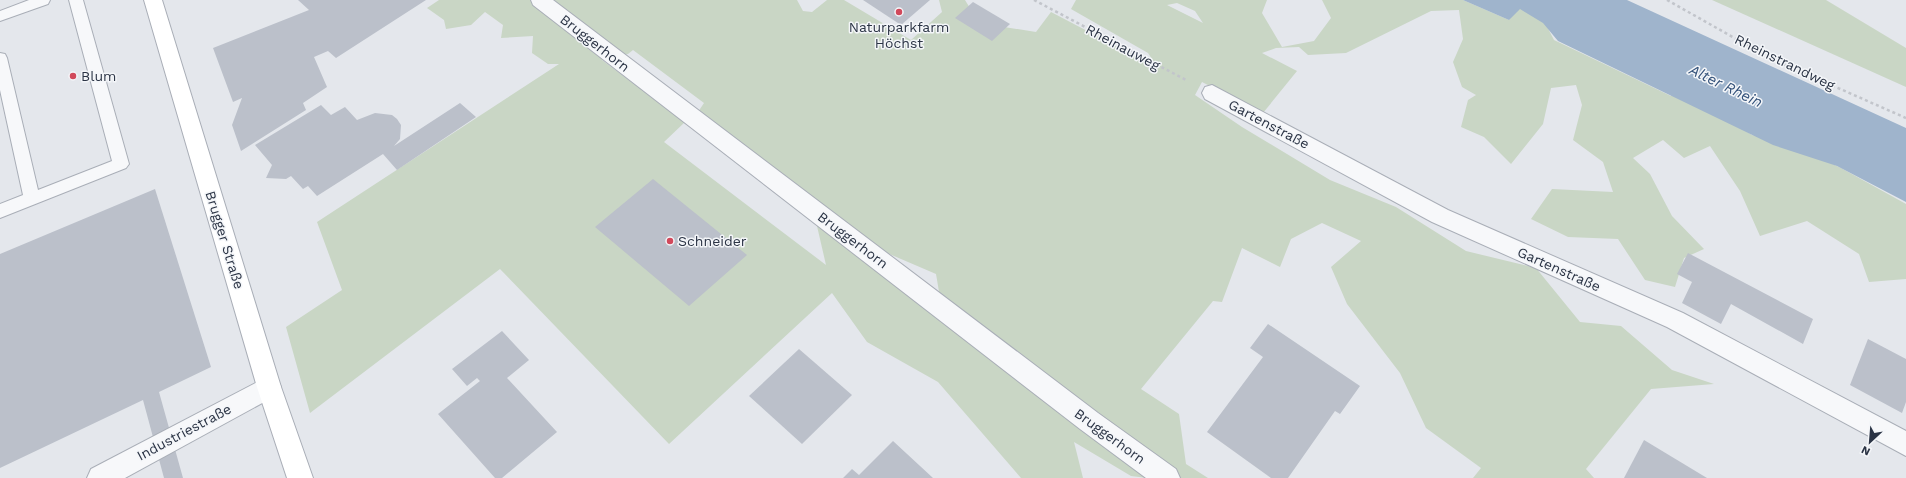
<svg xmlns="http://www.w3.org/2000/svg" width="1906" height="478" font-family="'Work Sans',sans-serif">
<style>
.green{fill:#c9d6c5;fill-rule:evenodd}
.water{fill:#9fb4cc}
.building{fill:#bbc0ca}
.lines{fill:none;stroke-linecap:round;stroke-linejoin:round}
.lane-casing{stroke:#a9aeb7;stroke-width:2}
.street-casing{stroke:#a9aeb7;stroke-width:2}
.secondary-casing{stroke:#a9aeb7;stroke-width:2}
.path{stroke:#c2c5cb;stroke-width:2.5;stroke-dasharray:3 3;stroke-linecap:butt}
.lane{fill:#f7f8fa;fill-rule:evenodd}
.street{fill:#f7f8fa;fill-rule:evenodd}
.secondary{fill:#fff;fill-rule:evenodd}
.poi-dot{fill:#d1495b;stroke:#f4f6f9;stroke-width:1.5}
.labels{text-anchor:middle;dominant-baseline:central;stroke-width:3;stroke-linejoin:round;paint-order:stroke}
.poi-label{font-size:14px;fill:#2b3445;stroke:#f4f6f9;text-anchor:start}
.street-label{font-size:14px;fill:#2b3445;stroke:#f4f6f9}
.water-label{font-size:15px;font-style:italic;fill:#34527a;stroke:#f4f6f9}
</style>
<rect width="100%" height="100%" fill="#e4e7ec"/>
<g class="green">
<path d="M439 0H797L803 11 812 12 827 0H844L911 40 942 12 939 0H965L979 23 1036 32 1051 12 1158 68 1148 53 1071 9 1076 0H1267L1262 13 1282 47 1314 41 1331 18 1322 0H1463L1509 20 1519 6 1541 15 1554 40 1671 96 1676 84 1752 135 1782 140 1841 168 1906 204V279L1869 282 1859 254 1807 221 1760 236 1740 191 1710 146 1684 158 1663 140 1633 158 1650 174 1672 216 1704 249 1684 258 1675 287 1645 280 1618 239 1568 237 1531 219 1552 189 1613 192 1603 162 1573 140 1582 105 1576 85 1551 88 1543 124 1511 164 1484 137 1461 127 1468 100 1476 95 1462 87 1453 62 1463 39 1459 10 1431 11 1346 53 1308 55 1299 47 1276 48 1262 53 1297 71 1263 113 1202 82 1195 95 1242 127 1330 180 1396 207 1466 251 1536 268 1580 322 1621 326 1672 370 1714 384 1651 389 1586 469 1594 478H1473L1481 468 1426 428 1400 373 1347 304 1331 267 1361 241 1322 223 1291 239 1280 267 1242 248 1222 302 1213 301 1141 389 1179 414 1186 464 1208 478H1147L1131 476 1074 442 1083 478H1021L938 382 867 342 832 293 669 444 500 269 310 413 286 327 342 290 317 222 559 64H548L532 53 533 36 501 38 503 25 485 12 471 25 446 29 444 20 427 8ZM1177 3 1195 11 1203 23 1167 5ZM633 50 704 103 698 112 814 213 826 265 664 142 685 122 602 60 628 54ZM873 247 936 274 944 321Z"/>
<polygon points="1712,0 1826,0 1906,48 1906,87"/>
</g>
<polygon class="water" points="1463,0 1627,0 1906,128 1906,202 1837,166 1773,145 1558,41 1543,23 1520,9 1509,20"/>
<g class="building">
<polygon points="298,0 426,0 336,58 328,51 314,57 327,87 303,103 306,110 241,151 232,125 242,98 233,102 213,48 309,10"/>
<polygon points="863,0 930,0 901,25"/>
<polygon points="973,2 1010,24 992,41 955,18"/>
<polygon points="460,103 476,117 397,170 383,154 317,196 308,186 303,189 291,176 286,179 266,178 272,165 255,145 321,105 331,115 345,107 357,120 375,113 392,115 397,119 401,125 400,139 394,146"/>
<polygon points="653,179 747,255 689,306 595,227"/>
<polygon points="155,189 211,367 159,392 183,478 164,478 143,400 0,468 0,254"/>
<polygon points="1688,253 1813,319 1803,344 1731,304 1721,324 1682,303 1692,282 1677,274"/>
<polygon points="1268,324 1360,386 1340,414 1335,411 1288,478 1271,478 1207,432 1263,357 1250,348"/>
<polygon points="502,331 529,360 507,378 557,432 502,478 495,478 438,414 480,381 477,378 467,386 452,369"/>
<polygon points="1868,339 1906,359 1906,402 1902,413 1850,385"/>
<polygon points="799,349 852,395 802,444 749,396"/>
<polygon points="1644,440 1707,478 1624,478"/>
<polygon points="893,441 933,478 843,478 852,469 859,475"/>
</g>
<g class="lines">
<g class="lane-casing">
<g id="lane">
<polygon points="29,0 50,0 48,4 0,21 0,11"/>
<polygon points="69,0 83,0 129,164 126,168 0,218 0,204 23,195 0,90 0,53 5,54 7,58 38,190 112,161"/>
</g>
</g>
<g class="street-casing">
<g id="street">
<polygon points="531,0 553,0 1098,413 1176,469 1180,478 1146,478 1080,429 533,5"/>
<polygon points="1212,85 1448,210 1683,313 1906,431 1906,456 1667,327 1432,222 1205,99 1202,93 1205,87"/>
<polygon points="269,376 277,379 281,387 277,395 125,478 87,478 91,469"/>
</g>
</g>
<g class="secondary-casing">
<polygon id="secondary" points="144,0 162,0 281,387 313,478 287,478 257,387"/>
</g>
<g class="path">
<polyline points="1034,0 1188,81"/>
<polyline points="1667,0 1770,58 1906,118"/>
</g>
<use href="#lane" class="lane"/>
<use href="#street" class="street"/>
<use href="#secondary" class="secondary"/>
</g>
<g class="poi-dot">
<circle cx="899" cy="12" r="4"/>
<circle cx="73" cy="76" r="4"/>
<circle cx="670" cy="241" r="4"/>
</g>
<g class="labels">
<g class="poi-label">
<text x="899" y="27" text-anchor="middle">Naturparkfarm<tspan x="899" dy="16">Höchst</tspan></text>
<text x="81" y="76">Blum</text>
<text x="678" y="241">Schneider</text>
</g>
<g class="street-label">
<text transform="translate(595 43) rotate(38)">Bruggerhorn</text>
<text transform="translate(1123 47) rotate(28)">Rheinauweg</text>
<text transform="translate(1785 62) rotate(26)">Rheinstrandweg</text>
<text transform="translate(1269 124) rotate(28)">Gartenstraße</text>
<text transform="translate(225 240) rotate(73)">Brugger Straße</text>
<text transform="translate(853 240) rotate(37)">Bruggerhorn</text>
<text transform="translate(1559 269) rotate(24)">Gartenstraße</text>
<text transform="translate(184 432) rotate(-28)">Industriestraße</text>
<text transform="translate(1110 436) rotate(36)">Bruggerhorn</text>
</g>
<g class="water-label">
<text transform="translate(1726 86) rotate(26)">Alter Rhein</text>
</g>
</g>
<g transform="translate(1870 442) rotate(206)" stroke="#f4f6f9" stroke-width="3" paint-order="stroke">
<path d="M0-3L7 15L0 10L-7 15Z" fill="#2b3445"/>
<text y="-6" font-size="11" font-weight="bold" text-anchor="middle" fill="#2b3445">N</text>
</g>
</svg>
